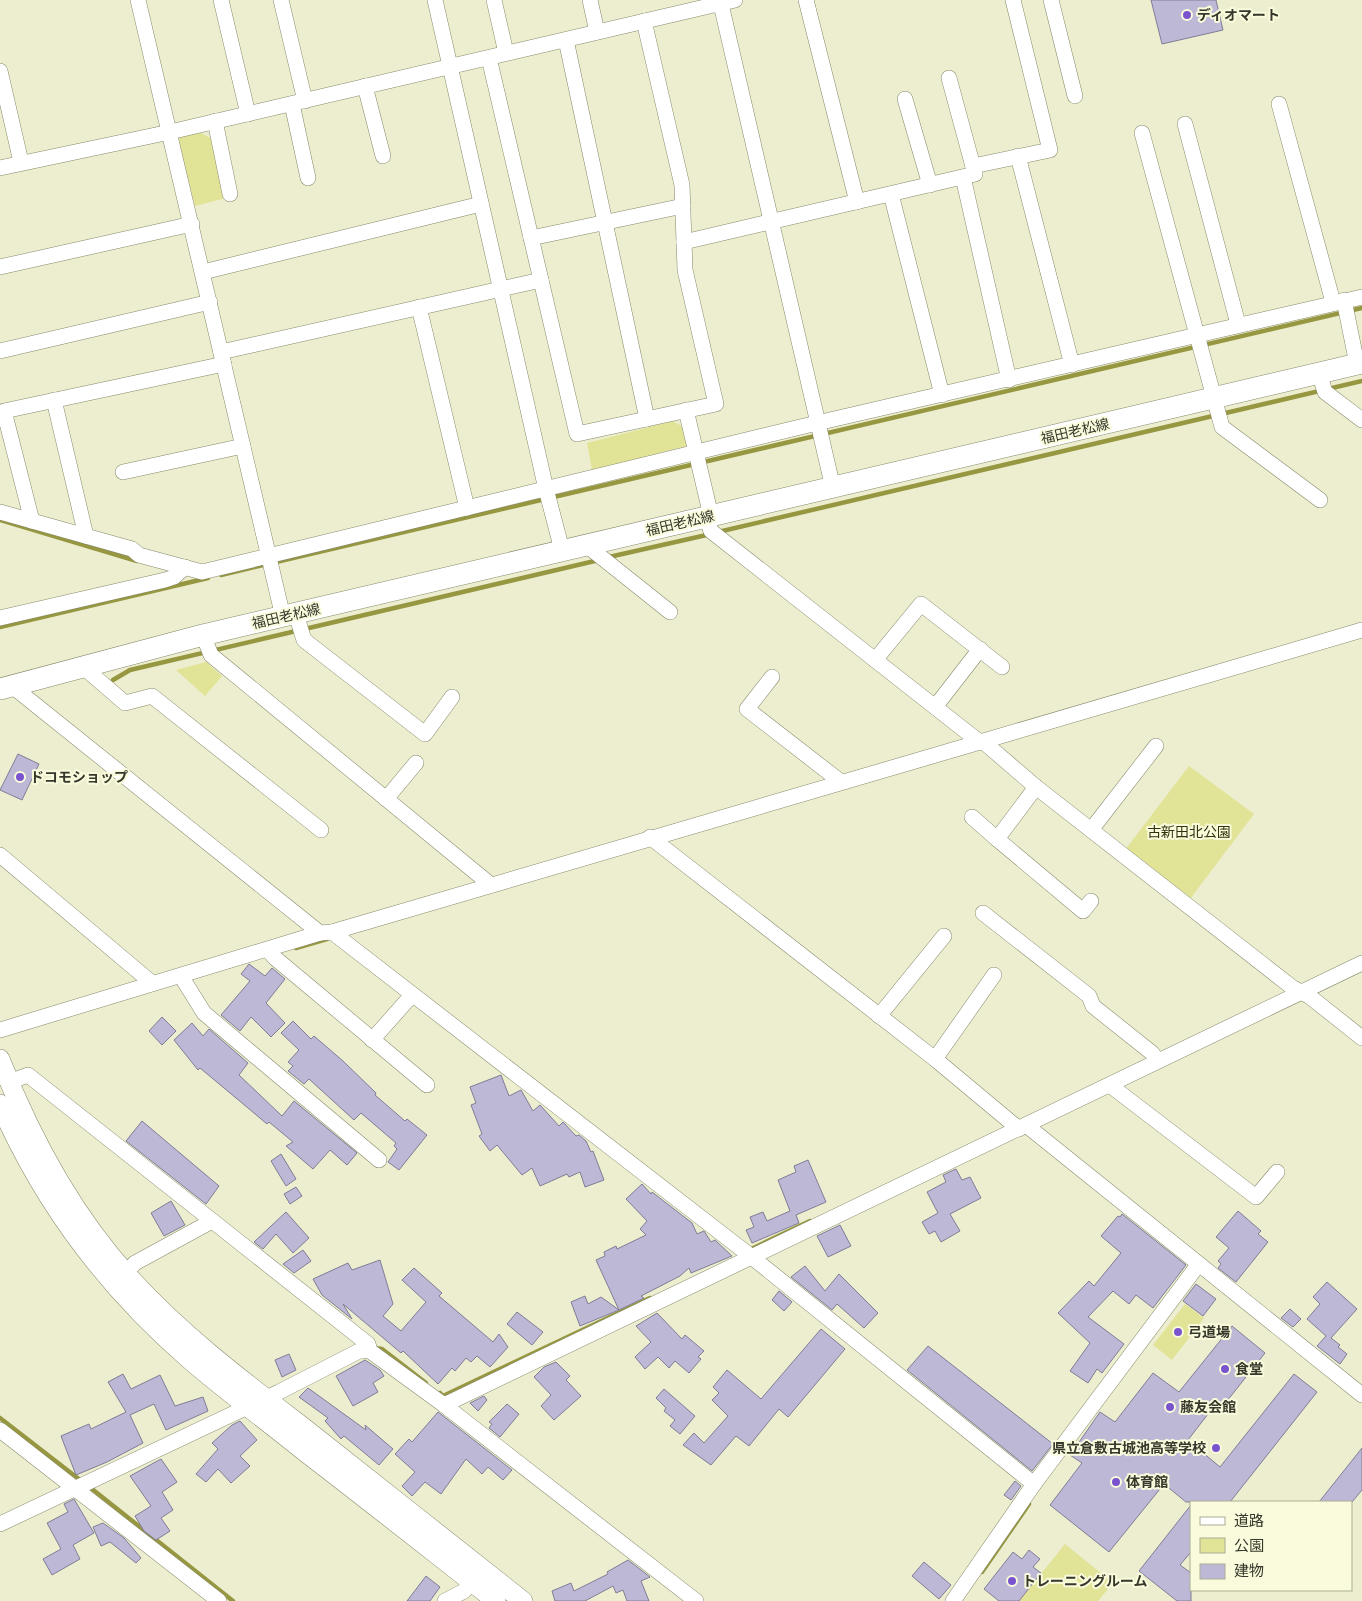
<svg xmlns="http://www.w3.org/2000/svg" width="1362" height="1601" font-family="Arial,'Noto Sans JP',sans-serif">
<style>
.green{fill:#e1e496}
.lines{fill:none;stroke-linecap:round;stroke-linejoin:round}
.stream{stroke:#969740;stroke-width:4.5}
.building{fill:#bdb8d5;stroke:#817c96}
.minor-casing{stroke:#87896c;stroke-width:16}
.tertiary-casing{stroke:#87896c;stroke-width:20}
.secondary-casing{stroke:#87896c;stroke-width:22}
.minor{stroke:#fff;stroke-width:15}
.tertiary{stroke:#fff;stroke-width:19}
.secondary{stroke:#fff;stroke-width:21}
.poi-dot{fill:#7954ce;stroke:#f9fbdc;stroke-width:2}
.labels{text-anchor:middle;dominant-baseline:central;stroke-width:4;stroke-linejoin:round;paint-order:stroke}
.poi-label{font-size:14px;font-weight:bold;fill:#37372b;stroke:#f9fbdc;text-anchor:start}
.street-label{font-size:14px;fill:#37372b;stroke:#f9fbdc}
.park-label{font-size:14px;fill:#32320c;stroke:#f9fbdc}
</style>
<rect width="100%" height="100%" fill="#eceecf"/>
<g class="green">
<polygon points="201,133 213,139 226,198 195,206 177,135"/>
<polygon points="673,421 683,427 687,446 592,470 587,443"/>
<polygon points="206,662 222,676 205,696 176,670"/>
<polygon points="1189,766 1254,814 1190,899 1125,850"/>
<polygon points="1185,1304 1204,1318 1172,1360 1153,1345"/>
<polygon points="1065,1544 1113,1583 1098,1601 1019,1601"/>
</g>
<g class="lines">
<g class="stream">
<polyline points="0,520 137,561"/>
<polyline points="718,532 1362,381"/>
<polyline points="609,557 711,534"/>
<polyline points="276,562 1362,308"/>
<polyline points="221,575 263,565"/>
<polyline points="0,627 208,578"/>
<polyline points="113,680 130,670 599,560"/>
<polyline points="296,948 327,939"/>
<polyline points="747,1251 810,1221"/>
<polyline points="375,1348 382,1349 426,1383"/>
<polyline points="440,1393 443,1396 650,1298"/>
<polyline points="0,1418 80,1480"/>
<polyline points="92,1489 233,1601"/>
<polyline points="982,1572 1029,1504"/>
</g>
</g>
<g class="building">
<polygon points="1151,0 1216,0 1223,30 1162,44"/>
<polygon points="18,754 39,764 22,800 0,790"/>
<polygon points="249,964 265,976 272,968 285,979 266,1003 285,1023 271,1037 251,1017 240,1031 221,1015 250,981 241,974"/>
<polygon points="162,1017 176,1031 162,1045 149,1031"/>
<polygon points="293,1021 311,1039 314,1036 343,1061 376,1093 375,1095 405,1121 407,1119 427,1135 399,1170 388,1162 397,1149 394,1146 396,1143 361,1113 354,1120 309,1079 304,1084 288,1071 293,1066 288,1062 299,1050 281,1033"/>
<polygon points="192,1023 203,1036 209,1029 248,1063 239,1075 282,1116 294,1101 357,1153 347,1165 330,1150 313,1169 286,1146 293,1142 269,1122 267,1124 248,1108 200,1068 198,1070 174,1040"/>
<polygon points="501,1075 509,1096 521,1090 533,1111 540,1105 559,1126 563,1122 576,1136 579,1135 586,1141 591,1152 593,1151 604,1180 585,1187 580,1172 569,1177 567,1174 540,1186 532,1168 522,1175 497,1145 490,1151 479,1136 482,1134 471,1105 476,1103 470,1087"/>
<polygon points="142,1121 219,1186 206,1204 126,1141"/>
<polygon points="281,1154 296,1179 286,1186 271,1161"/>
<polygon points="808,1160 826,1202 796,1215 799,1223 752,1243 746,1230 754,1227 750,1217 763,1212 767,1221 790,1211 778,1180 796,1172 794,1166"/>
<polygon points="956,1169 962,1180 970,1177 981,1198 950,1214 960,1231 941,1242 935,1231 929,1234 922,1222 938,1213 927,1192 946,1182 943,1175"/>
<polygon points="642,1184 651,1194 652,1192 692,1223 697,1234 704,1231 711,1242 715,1240 732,1256 691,1273 689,1268 680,1276 641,1296 644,1298 619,1310 596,1260 605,1256 604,1252 616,1246 617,1249 646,1235 640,1229 647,1221 626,1199"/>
<polygon points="296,1187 302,1196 290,1204 284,1194"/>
<polygon points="171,1201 185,1225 164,1236 151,1213"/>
<polygon points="1238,1211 1261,1231 1258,1234 1268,1242 1236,1282 1218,1268 1221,1264 1218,1261 1229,1248 1216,1237"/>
<polygon points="286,1212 309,1238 293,1253 276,1234 263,1249 254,1242"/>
<polygon points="1122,1214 1186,1265 1153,1308 1136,1295 1129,1304 1113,1291 1088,1317 1124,1344 1102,1373 1097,1369 1088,1383 1070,1371 1090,1343 1058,1313 1089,1281 1094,1286 1121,1253 1101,1236 1118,1216 1120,1217"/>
<polygon points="840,1225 851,1246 828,1257 817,1236"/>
<polygon points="303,1250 311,1261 294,1273 283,1264"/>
<polygon points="380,1260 393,1304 383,1316 401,1331 426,1302 402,1280 414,1268 442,1293 439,1296 493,1342 499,1334 508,1347 490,1367 477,1356 471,1362 466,1358 455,1371 452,1368 438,1384 403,1351 401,1353 343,1304 352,1319 322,1295 313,1279 348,1263 352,1270"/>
<polygon points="805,1266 825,1291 839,1274 878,1313 864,1328 837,1304 832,1310 791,1277"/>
<polygon points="1327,1282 1357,1309 1331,1338 1340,1345 1338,1347 1347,1354 1340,1364 1317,1346 1326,1336 1307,1319 1320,1304 1313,1297"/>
<polygon points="1196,1284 1216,1299 1203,1316 1183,1301"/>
<polygon points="779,1291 792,1302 784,1311 772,1300"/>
<polygon points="585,1296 588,1304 601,1297 619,1310 580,1326 571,1302"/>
<polygon points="1290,1309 1301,1319 1293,1327 1281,1318"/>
<polygon points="517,1312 543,1332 532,1345 507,1324"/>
<polygon points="657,1313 682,1339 685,1335 704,1351 698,1357 701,1359 689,1373 675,1361 669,1368 658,1357 645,1369 635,1357 651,1342 636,1326"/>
<polygon points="1232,1326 1265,1353 1223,1406 1218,1401 1188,1440 1220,1467 1294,1374 1317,1392 1230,1502 1186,1502 1164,1484 1109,1552 1050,1505 1082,1463 1070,1455 1100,1412 1115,1422 1153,1373 1179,1392"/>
<polygon points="821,1329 845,1349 788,1417 779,1409 749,1446 736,1436 711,1465 683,1445 694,1433 704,1443 728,1416 712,1400 719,1393 713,1387 727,1370 761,1399"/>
<polygon points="928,1346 1053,1444 1032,1471 907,1370"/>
<polygon points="289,1354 296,1370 282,1377 275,1360"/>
<polygon points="365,1360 380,1370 384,1376 373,1383 378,1392 353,1406 336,1376"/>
<polygon points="556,1362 570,1376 566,1380 581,1396 554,1420 541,1406 551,1395 534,1377 544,1367"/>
<polygon points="123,1374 131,1389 160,1375 175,1406 203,1397 208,1411 166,1430 154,1404 130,1415 143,1443 107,1462 76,1475 61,1436 89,1424 91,1429 126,1412 108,1382"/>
<polygon points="308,1388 366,1430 365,1425 393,1449 379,1465 344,1436 341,1439 325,1421 328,1418 299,1397"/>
<polygon points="664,1389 695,1416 680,1434 670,1426 675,1420 664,1411 666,1408 656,1398"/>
<polygon points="484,1396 487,1400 478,1411 470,1403"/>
<polygon points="507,1404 519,1414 500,1437 489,1428 492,1424 489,1422"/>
<polygon points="438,1412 512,1470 503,1480 488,1467 482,1474 466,1459 441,1494 425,1482 412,1496 402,1486 415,1472 395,1454 409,1439 412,1442"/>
<polygon points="240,1421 257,1440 240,1456 250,1466 231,1483 218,1469 206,1482 196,1474 218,1449 212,1443 232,1425"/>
<polygon points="1362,1448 1362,1490 1352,1502 1319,1502"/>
<polygon points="161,1459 177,1482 162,1492 173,1510 161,1518 170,1531 156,1540 144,1531 135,1516 151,1506 130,1476"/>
<polygon points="1015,1481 1021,1486 1011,1500 1004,1495"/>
<polygon points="74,1499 94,1533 73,1545 80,1559 52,1575 43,1559 61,1549 47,1523 68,1512 64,1504"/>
<polygon points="1191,1505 1191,1552 1180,1565 1191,1573 1191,1601 1177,1601 1139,1571"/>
<polygon points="103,1523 124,1538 141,1558 136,1563 110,1542 101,1546 93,1527"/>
<polygon points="1029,1550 1040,1559 1033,1567 1041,1573 1019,1601 999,1601 984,1589 1013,1552 1022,1559"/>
<polygon points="628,1560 650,1577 641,1581 649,1601 627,1601 623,1590 616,1593 613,1586 585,1601 555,1601 552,1591 571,1583 574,1591 608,1574 607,1572"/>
<polygon points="924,1562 951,1585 939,1599 912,1576"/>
<polygon points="426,1576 440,1587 430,1601 407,1601"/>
</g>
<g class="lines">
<g class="minor-casing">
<g id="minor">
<polyline points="138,0 283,617"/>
<polyline points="221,0 248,114"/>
<polyline points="281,0 305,101"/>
<polyline points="435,0 546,489 562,550"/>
<polyline points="494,0 506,53"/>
<polyline points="590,0 597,32"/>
<polyline points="720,0 833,488"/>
<polyline points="806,0 857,202"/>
<polyline points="1051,0 1075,96"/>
<polyline points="566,40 647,419"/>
<polyline points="489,58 577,434 716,404 685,270 682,185 644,21"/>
<polyline points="0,71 21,162"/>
<polyline points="365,86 383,156"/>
<polyline points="905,99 930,185"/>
<polyline points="292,104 308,178"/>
<polyline points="1279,104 1333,302"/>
<polyline points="215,121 230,194"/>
<polyline points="1185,124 1238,324"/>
<polyline points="1142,133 1222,427 1320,500"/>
<polyline points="1018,156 1072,365"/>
<polyline points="973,166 1050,150 1013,0"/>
<polyline points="0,168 170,132 735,0"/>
<polyline points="963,177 1009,380"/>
<polyline points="891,194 942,395"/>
<polyline points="531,238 683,206"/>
<polyline points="684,242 975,174 949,78"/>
<polyline points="0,267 192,224"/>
<polyline points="203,272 481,204"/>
<polyline points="1344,300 1357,364"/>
<polyline points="419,307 467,508"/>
<polyline points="0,351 210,302"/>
<polyline points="221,352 541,280"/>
<polyline points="1319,373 1325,392 1362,420"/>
<polyline points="54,400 86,536"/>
<polyline points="686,410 711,516"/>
<polyline points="123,472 243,446"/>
<polyline points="0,512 132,549 139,555 202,572 817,423 1362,297"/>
<polyline points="706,517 711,531 716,535 977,740 986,744 1036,787 1293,988 1309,996 1362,1038"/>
<polyline points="32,521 4,411 224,364"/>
<polyline points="586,545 670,612"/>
<polyline points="296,614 304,640 425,734 452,697"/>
<polyline points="0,618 165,580 174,577 185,567"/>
<polyline points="203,635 211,655 491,885"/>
<polyline points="875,660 921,604 1002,667"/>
<polyline points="82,666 125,703 152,696 321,830"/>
<polyline points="772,677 747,709 841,782"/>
<polyline points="12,686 320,933"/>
<polyline points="935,707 980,649"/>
<polyline points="1036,787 997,839 1083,911 1091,901"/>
<polyline points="386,799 416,763"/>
<polyline points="972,817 997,839"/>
<polyline points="1091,830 1156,746"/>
<polyline points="650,837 935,1059 1019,1129"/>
<polyline points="0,855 152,983"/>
<polyline points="983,913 1089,996 1093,1006 1152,1053 1158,1061"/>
<polyline points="332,932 748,1254 1034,1484"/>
<polyline points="268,950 275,958 427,1085"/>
<polyline points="181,976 204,1013 379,1160"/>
<polyline points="879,1016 944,936"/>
<polyline points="0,1030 320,933 332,932 1362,630"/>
<polyline points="372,1040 412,995"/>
<polyline points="935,1059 994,975"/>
<polyline points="9,1082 28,1075 368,1344 370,1351 444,1405 696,1601"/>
<polyline points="1111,1086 1256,1197 1277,1172"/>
<polyline points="1026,1125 1362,1395"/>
<polyline points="126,1272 135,1263 212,1221"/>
<polyline points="444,1405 1362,963"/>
<polyline points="0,1430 219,1601"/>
<polyline points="0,1524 279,1392 361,1350 370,1351"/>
<polyline points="445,1601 464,1591 472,1582"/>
<polyline points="953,1601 1034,1484 1198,1265"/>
</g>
</g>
<g class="tertiary-casing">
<g id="tertiary">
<path d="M0 1059C31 1138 73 1216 131 1279 182 1335 243 1381 303 1427 376 1485 450 1543 523 1601"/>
<path d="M0 1104C43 1203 108 1289 190 1360 227 1392 267 1421 305 1452 369 1501 432 1551 496 1601"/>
</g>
</g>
<g class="secondary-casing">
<polyline id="secondary" points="0,689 203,635 1362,363"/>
</g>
<use href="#minor" class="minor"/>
<use href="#tertiary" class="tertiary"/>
<use href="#secondary" class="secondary"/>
</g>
<g class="poi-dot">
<circle cx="1187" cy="15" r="5"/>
<circle cx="20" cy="777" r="5"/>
<circle cx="1178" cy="1332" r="5"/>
<circle cx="1225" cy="1369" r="5"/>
<circle cx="1170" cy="1407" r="5"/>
<circle cx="1216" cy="1448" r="5"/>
<circle cx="1116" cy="1482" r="5"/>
<circle cx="1012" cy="1581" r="5"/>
</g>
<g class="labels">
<g class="poi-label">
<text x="1197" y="15">ディオマート</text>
<text x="30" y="777">ドコモショップ</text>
<text x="1188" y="1332">弓道場</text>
<text x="1235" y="1369">食堂</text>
<text x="1180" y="1407">藤友会館</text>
<text x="1206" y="1448" text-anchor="end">県立倉敷古城池高等学校</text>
<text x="1126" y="1482">体育館</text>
<text x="1022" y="1581">トレーニングルーム</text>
</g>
<g class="street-label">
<text transform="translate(1075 431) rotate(-13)">福田老松線</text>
<text transform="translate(680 523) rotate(-13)">福田老松線</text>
<text transform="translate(286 616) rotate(-13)">福田老松線</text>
</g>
<g class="park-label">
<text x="1189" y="832">古新田北公園</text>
</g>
</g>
<rect x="1190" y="1501" width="162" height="90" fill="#f9fbdc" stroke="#abad95"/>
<rect x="1200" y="1517" width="25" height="8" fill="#ffffff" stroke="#abad95"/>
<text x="1234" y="1526" font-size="15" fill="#37372b">道路</text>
<rect x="1200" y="1538" width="25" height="15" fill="#e1e496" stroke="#abad95"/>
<text x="1234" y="1551" font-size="15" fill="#37372b">公園</text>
<rect x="1200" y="1564" width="25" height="15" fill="#bdb8d5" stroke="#abad95"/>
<text x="1234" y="1576" font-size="15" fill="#37372b">建物</text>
</svg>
